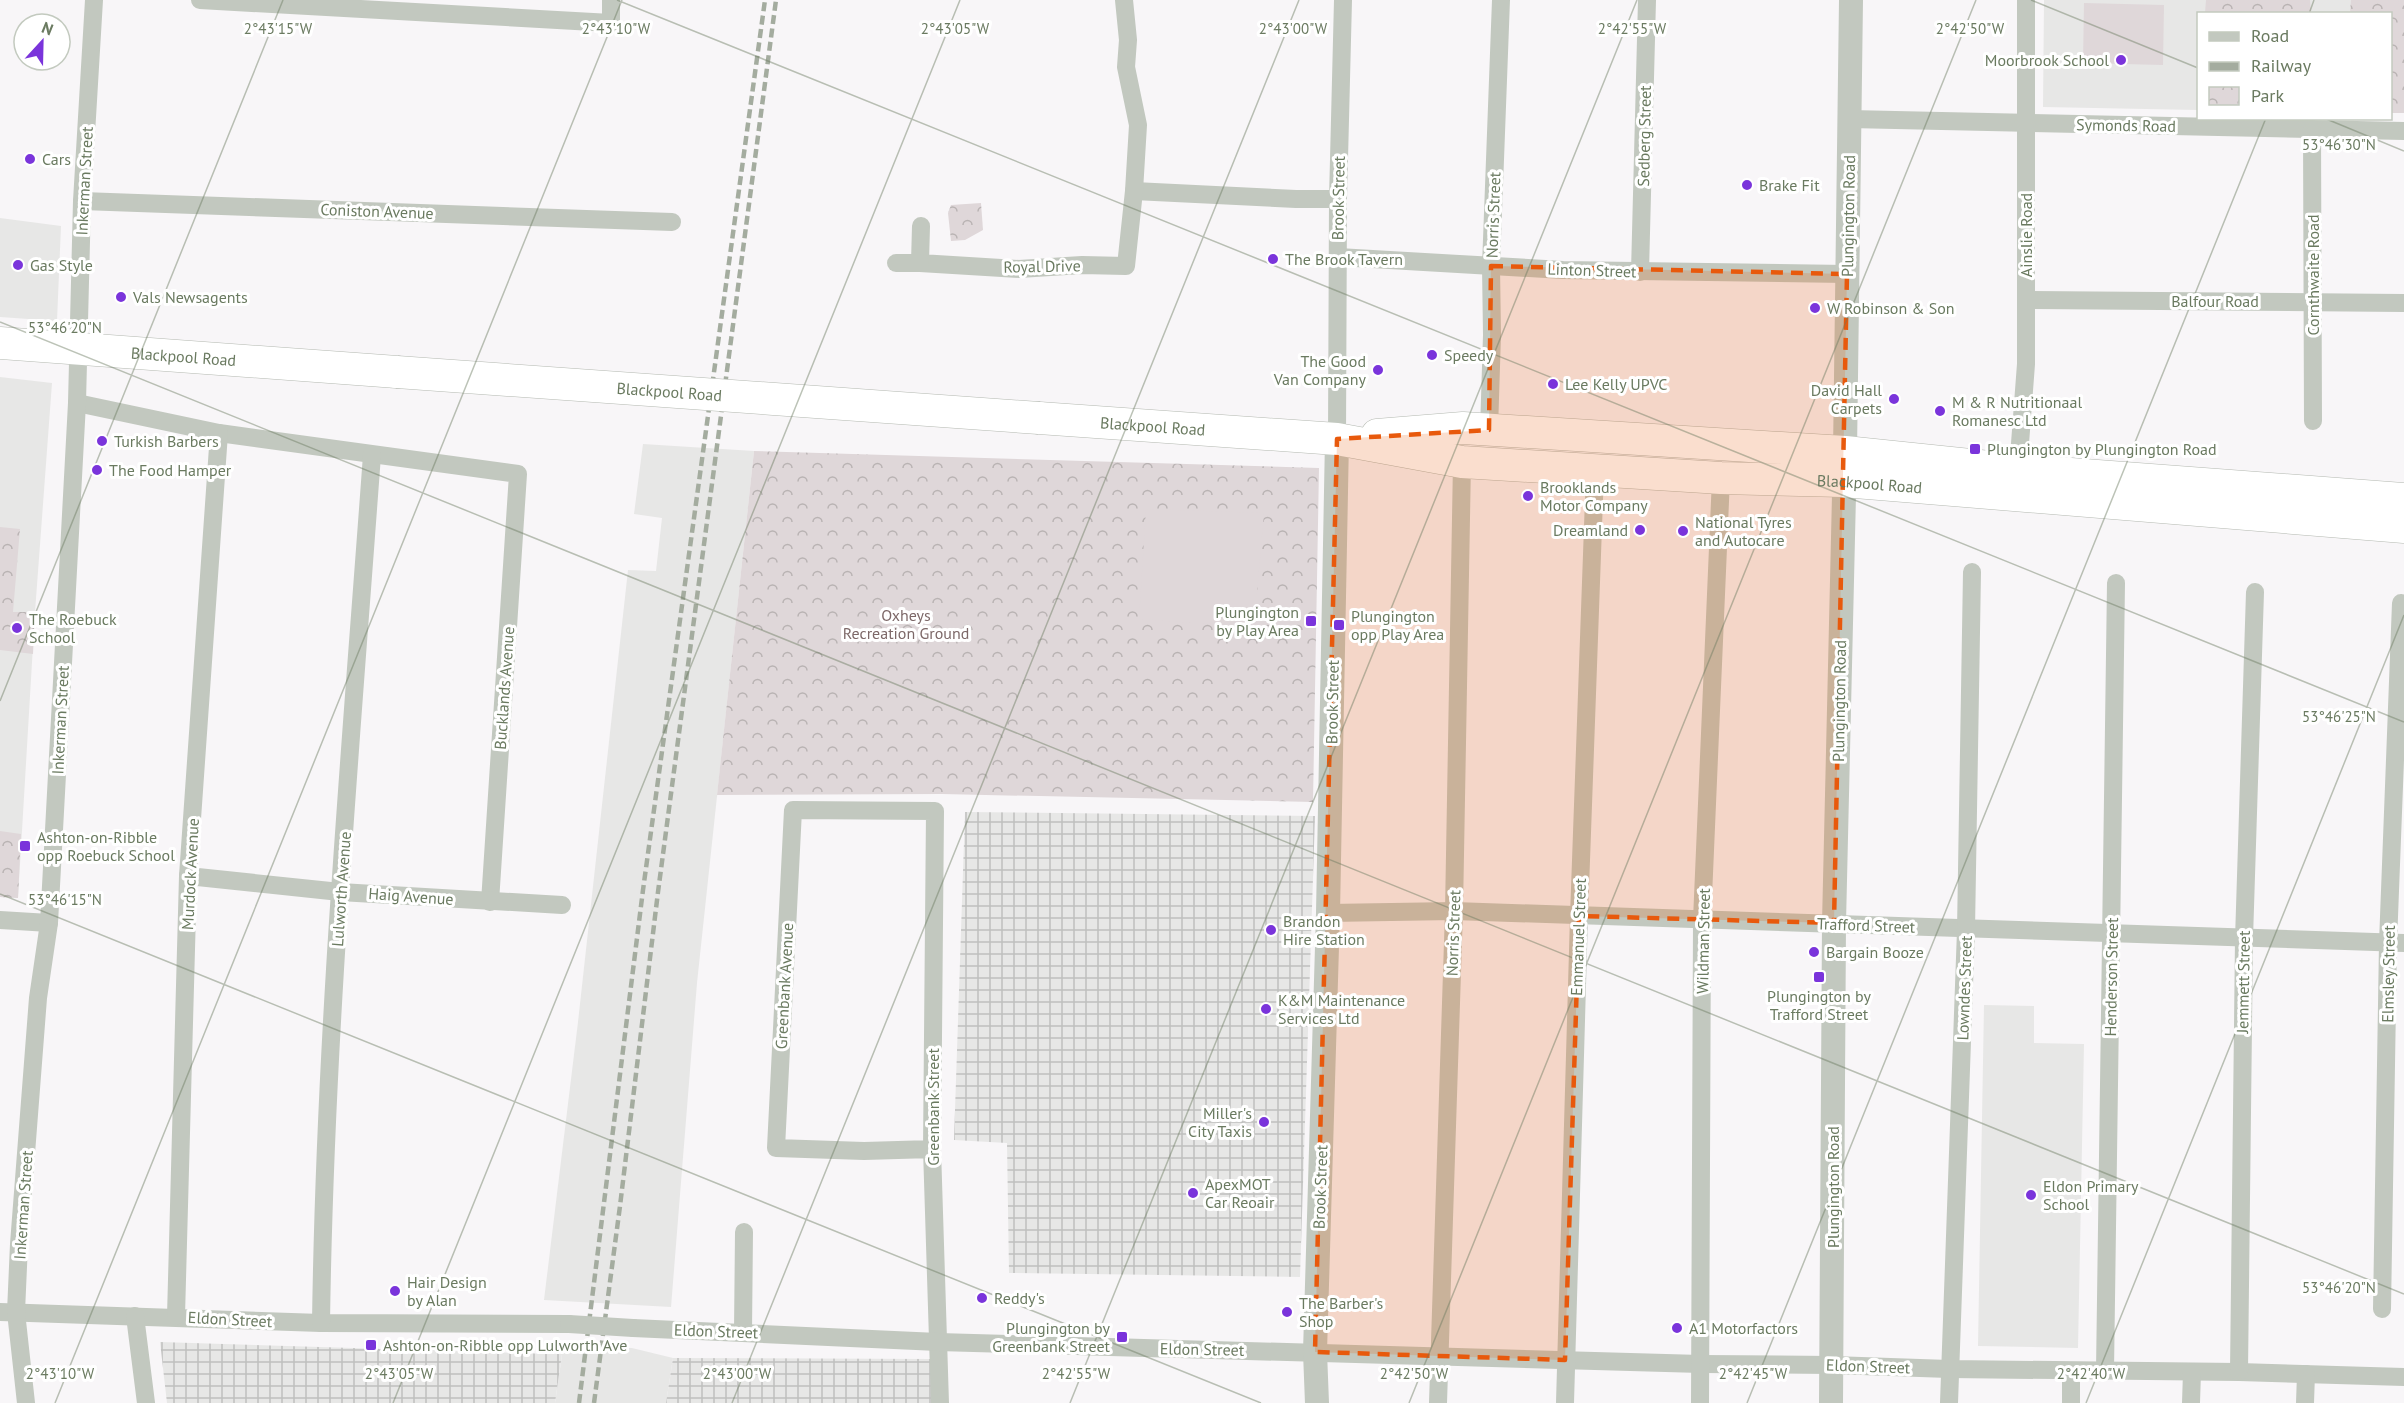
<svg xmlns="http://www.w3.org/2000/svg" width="2404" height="1403" font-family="'PT Sans',sans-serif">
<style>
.built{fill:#e7e7e6}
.industrial{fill:url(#industrial-grid)}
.park{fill:url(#park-crowns)}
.pitch{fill:#dfd7d9}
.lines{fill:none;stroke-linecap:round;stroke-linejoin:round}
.trunk-casing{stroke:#b4b9b1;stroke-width:33}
.minor{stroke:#c2c8bf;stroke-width:18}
.tertiary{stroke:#c2c8bf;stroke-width:24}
.trunk{stroke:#fff;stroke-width:32}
.rail{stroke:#a4ac9f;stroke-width:4.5;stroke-dasharray:9 4.5;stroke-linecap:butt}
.trunk-bridge-casing{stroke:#b4b9b1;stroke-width:33;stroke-linecap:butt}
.minor-bridge{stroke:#c2c8bf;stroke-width:18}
.trunk-bridge{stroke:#fff;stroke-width:32}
.marked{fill:#e8590c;fill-opacity:0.2;stroke:#e8590c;stroke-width:4.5;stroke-dasharray:12 8;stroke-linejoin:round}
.ticks{fill:none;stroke:#6a7a60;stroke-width:1.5;stroke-opacity:0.45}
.poi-dot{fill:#7a34db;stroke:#fff;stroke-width:2}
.labels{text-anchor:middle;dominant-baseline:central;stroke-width:6;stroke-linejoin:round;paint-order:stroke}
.poi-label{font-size:16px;fill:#6a7a60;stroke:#fff;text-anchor:start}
.street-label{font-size:16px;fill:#6a7a60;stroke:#fff}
.park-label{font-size:16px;fill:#7d6868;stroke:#fff}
.ticks-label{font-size:15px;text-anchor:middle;fill:#6a7a60;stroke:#fff;stroke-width:6;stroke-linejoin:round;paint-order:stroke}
</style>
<defs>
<pattern id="industrial-grid" width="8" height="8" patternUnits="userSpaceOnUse" patternTransform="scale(1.5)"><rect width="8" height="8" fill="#e7e7e6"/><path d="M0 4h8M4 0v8" fill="none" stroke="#bfc0be"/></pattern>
<pattern id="park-crowns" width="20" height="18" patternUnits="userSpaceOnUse" patternTransform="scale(1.5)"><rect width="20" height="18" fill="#dfd7d9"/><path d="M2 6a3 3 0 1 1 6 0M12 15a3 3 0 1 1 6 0" fill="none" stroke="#b9b3b3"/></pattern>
</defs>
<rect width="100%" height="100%" fill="#f8f6f8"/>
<g class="built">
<polygon points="2044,0 2404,0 2404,113 2391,113 2390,14 2198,14 2198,110 2043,107"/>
<polygon points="0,218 61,226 57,321 0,317"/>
<polygon points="0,377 52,383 35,612 18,898 0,897"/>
<polygon points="643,444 754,451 697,983 671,1307 544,1300 578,1022 628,570 656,571 662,518 634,514"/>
<polygon points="1984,1005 2034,1006 2034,1043 2084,1044 2078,1348 1978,1346"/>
<polygon points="553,1345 632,1348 673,1358 666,1403 555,1403 562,1355 552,1354"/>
</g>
<g class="industrial">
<polygon points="965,812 1315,816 1300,1277 1009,1273 1007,1143 954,1140"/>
<polygon points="160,1342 552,1354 562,1354 555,1403 167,1403"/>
<polygon points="673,1358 931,1359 933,1403 666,1403"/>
</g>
<g class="park">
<polygon points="2206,0 2310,0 2311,13 2205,13"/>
<polygon points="2351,0 2404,0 2404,113 2391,113 2390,14 2350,13"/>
<polygon points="981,203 983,230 965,240 951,241 948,213 951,205"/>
<polygon points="754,451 1319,468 1313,802 942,794 717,795"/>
<polygon points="0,527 20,529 13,612 35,612 33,654 0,650"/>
<polygon points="0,831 21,834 18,898 0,897"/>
</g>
<g class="pitch">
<polygon points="2084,3 2164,5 2163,65 2083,63"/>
<polygon points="1146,509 1264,513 1254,627 1139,619"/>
</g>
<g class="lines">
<g class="trunk-casing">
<g id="trunk">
<path id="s1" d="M0 343 397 372"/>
<path id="s2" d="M1039 418 1337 439 1462 462 1721 478 1843 481 2404 527"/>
<polyline points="1377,435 1463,428 1845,452 2018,470 2404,499"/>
</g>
</g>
<g class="minor">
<polyline points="200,0 611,23 611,0"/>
<polyline points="1849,119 2404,131"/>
<polyline points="2312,129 2313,421"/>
<polyline points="1134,191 1296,199 1338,199"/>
<polyline points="82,201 672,222"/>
<polyline points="921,226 920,263 1019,269 1082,265 1126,266 1134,191 1138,125 1126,67 1128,40 1124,0"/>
<polyline points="1338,257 1563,270 1847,274"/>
<polyline points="896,263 920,263"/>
<polyline points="1640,272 1647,0"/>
<polyline points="2026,300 2404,303"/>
<polyline points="77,403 219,433 518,474 490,902"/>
<polyline points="1489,430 1492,335 1491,266 1501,0"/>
<polyline points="1337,439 1338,199 1343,0"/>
<polyline points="2018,470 2026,364 2026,0"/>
<polyline points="188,876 340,892 562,905"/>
<polyline points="1328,913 1454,911 2404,943"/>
<polyline points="0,920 49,923"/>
<polyline points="932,1149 864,1151 776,1148 793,810 935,811 932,1149 940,1403"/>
<polyline points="2382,1309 2388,943 2401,603"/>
<polyline points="0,1312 321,1323 569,1324"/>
<polyline points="135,1316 146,1403"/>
<polyline points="176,1316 188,876 219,433"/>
<path d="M321 1323C325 1033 351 744 372 455"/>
<polyline points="633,1328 938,1342 1701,1364 1832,1365 1949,1369 2239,1372 2404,1377"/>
<polyline points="743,1332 744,1232"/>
<polyline points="2105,1371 2116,583"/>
<polyline points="2239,1372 2244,939 2255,592"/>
<polyline points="26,1403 16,1312 19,1244 38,998 49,923 77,403 82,201 94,0"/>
<polyline points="1438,1403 1454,911 1462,462"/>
<polyline points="1565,1403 1579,916 1595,471"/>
<polyline points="1700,1403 1702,920 1721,478"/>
<polyline points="1949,1403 1966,930 1972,572"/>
<polyline points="2071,1403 2071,1371"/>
<polyline points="2191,1403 2192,1372"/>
<polyline points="2305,1403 2306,1374"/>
</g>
<g class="tertiary">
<polyline points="1317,1403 1315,1352 1328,913 1337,439"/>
<polyline points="1831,1403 1834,923 1845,452 1851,0"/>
</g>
<use href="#trunk" class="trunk"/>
<g class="rail">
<polyline points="579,1403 643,890 765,0"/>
<polyline points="594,1403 620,1206 658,892 776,0"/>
</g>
<g class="trunk-bridge-casing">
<g id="trunk-bridge">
<path id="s3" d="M397 372 1039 418"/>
</g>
</g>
<polyline class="minor-bridge" points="569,1324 633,1328"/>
<use href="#trunk-bridge" class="trunk-bridge"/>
</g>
<path class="marked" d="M1491 266 1847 274 1834 923 1579 916 1565 1360 1315 1352 1337 439 1489 430Z"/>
<path class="ticks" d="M617 0 2404 722M2031 0 2198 68M2309 14 2314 0M2324 118 2404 151M0 322 2404 1294M0 701 283 0M0 894 1261 1403M55 1403 622 0M393 1403 960 0M732 1403 1299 0M1070 1403 1637 0M1409 1403 1976 0M1747 1403 2266 118M2086 1403 2404 615"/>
<g class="poi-dot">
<circle cx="2121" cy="60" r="6"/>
<circle cx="30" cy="159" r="6"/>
<circle cx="1747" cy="185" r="6"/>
<circle cx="1273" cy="259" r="6"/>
<circle cx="18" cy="265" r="6"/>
<circle cx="121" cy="297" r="6"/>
<circle cx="1815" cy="308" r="6"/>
<circle cx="1432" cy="355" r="6"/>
<circle cx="1378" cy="370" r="6"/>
<circle cx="1553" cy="384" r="6"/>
<circle cx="1894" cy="399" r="6"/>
<circle cx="1940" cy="411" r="6"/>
<circle cx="102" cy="441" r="6"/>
<rect x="1969" y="443" width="12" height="12" rx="3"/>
<circle cx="97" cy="470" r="6"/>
<circle cx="1528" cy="496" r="6"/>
<circle cx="1640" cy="530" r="6"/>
<circle cx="1683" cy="531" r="6"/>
<rect x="1305" y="615" width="12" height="12" rx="3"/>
<rect x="1333" y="619" width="12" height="12" rx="3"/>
<circle cx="17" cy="628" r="6"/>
<rect x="19" y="840" width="12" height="12" rx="3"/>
<circle cx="1271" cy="930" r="6"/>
<circle cx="1814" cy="952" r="6"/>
<rect x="1813" y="971" width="12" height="12" rx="3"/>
<circle cx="1266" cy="1009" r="6"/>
<circle cx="1264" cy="1122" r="6"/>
<circle cx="1193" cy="1193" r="6"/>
<circle cx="2031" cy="1195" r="6"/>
<circle cx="395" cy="1291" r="6"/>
<circle cx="982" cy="1298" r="6"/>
<circle cx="1287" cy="1312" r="6"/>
<circle cx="1677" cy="1328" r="6"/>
<rect x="1116" y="1331" width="12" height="12" rx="3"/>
<rect x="365" y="1339" width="12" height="12" rx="3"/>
</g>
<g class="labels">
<g class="poi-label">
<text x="2109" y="60" text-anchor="end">Moorbrook School</text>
<text x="42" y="159">Cars</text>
<text x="1759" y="185">Brake Fit</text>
<text x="1285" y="259">The Brook Tavern</text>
<text x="30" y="265">Gas Style</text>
<text x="133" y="297">Vals Newsagents</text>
<text x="1827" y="308">W Robinson &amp; Son</text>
<text x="1444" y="355">Speedy</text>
<text x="1366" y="361" text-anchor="end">The Good<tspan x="1366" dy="18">Van Company</tspan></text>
<text x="1565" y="384">Lee Kelly UPVC</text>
<text x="1882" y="390" text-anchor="end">David Hall<tspan x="1882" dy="18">Carpets</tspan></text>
<text x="1952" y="402">M &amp; R Nutritionaal<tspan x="1952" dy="18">Romanesc Ltd</tspan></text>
<text x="114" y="441">Turkish Barbers</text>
<text x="1987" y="449">Plungington by Plungington Road</text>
<text x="109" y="470">The Food Hamper</text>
<text x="1540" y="487">Brooklands<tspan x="1540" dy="18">Motor Company</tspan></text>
<text x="1695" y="522">National Tyres<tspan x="1695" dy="18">and Autocare</tspan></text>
<text x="1628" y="530" text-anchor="end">Dreamland</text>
<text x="1299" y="612" text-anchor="end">Plungington<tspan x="1299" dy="18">by Play Area</tspan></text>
<text x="1351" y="616">Plungington<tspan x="1351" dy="18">opp Play Area</tspan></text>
<text x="29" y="619">The Roebuck<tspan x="29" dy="18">School</tspan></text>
<text x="37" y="837">Ashton-on-Ribble<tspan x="37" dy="18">opp Roebuck School</tspan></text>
<text x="1283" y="921">Brandon<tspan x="1283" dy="18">Hire Station</tspan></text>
<text x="1826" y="952">Bargain Booze</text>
<text x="1819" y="996" text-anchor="middle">Plungington by<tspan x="1819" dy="18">Trafford Street</tspan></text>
<text x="1278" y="1000">K&amp;M Maintenance<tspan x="1278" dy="18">Services Ltd</tspan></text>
<text x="1252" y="1113" text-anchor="end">Miller's<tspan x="1252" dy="18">City Taxis</tspan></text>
<text x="1205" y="1184">ApexMOT<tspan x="1205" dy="18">Car Reoair</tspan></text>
<text x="2043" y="1186">Eldon Primary<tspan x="2043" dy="18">School</tspan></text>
<text x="407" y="1282">Hair Design<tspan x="407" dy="18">by Alan</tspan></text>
<text x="994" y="1298">Reddy's</text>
<text x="1299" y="1303">The Barber's<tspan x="1299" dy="18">Shop</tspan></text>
<text x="1110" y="1328" text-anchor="end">Plungington by<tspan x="1110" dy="18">Greenbank Street</tspan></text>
<text x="1689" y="1328">A1 Motorfactors</text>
<text x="383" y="1345">Ashton-on-Ribble opp Lulworth Ave</text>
</g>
<g class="street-label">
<text transform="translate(2126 125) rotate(1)">Symonds Road</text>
<text transform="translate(1644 136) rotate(-89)">Sedberg Street</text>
<text transform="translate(84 181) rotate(-87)">Inkerman Street</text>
<text transform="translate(1338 198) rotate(-89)">Brook Street</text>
<text transform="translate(377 211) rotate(2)">Coniston Avenue</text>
<text transform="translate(1493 215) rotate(-88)">Norris Street</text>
<text transform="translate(1848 216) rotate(-89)">Plungington Road</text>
<text transform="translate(2026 235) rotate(-90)">Ainslie Road</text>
<text transform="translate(1042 266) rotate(-1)">Royal Drive</text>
<text transform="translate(1592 270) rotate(2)">Linton Street</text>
<text transform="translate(2313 275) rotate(-90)">Cornthwaite Road</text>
<text x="2215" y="301">Balfour Road</text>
<text stroke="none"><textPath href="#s1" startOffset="184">Blackpool Road</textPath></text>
<text stroke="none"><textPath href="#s3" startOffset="273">Blackpool Road</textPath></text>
<text stroke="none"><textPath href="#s2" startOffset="114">Blackpool Road</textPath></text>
<text stroke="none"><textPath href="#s2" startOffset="834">Blackpool Road</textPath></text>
<text transform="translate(504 688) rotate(-86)">Bucklands Avenue</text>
<text transform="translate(1839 701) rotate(-89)">Plungington Road</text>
<text transform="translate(1332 702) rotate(-89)">Brook Street</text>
<text transform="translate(60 720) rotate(-87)">Inkerman Street</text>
<text transform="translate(190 874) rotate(-87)">Murdock Avenue</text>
<text transform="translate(341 889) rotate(-86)">Lulworth Avenue</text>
<text transform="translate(411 896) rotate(4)">Haig Avenue</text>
<text transform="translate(1866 925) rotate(2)">Trafford Street</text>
<text transform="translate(1453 933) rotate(-88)">Norris Street</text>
<text transform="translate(1578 937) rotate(-88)">Emmanuel Street</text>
<text transform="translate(1703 941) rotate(-89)">Wildman Street</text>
<text transform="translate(2388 974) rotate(-89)">Elmsley Street</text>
<text transform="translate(2111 977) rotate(-89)">Henderson Street</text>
<text transform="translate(2243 982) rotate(-89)">Jemmett Street</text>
<text transform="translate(784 986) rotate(-87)">Greenbank Avenue</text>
<text transform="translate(1964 988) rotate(-88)">Lowndes Street</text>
<text transform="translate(933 1107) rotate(-90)">Greenbank Street</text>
<text transform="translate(1320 1187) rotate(-88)">Brook Street</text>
<text transform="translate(1833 1187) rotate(-90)">Plungington Road</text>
<text transform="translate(23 1205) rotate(-86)">Inkerman Street</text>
<text transform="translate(230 1319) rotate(3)">Eldon Street</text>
<text transform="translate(716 1331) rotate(2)">Eldon Street</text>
<text transform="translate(1202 1349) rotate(1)">Eldon Street</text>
<text transform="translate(1868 1366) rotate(2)">Eldon Street</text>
</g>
<g class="park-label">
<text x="906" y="615">Oxheys<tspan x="906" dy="18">Recreation Ground</tspan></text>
</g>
</g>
<g class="ticks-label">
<text x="278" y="34">2°43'15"W</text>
<text x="616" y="34">2°43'10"W</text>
<text x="955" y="34">2°43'05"W</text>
<text x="1293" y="34">2°43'00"W</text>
<text x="1632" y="34">2°42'55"W</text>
<text x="1970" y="34">2°42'50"W</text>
<text x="2339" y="150">53°46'30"N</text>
<text x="65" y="333">53°46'20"N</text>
<text x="2339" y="722">53°46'25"N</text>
<text x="65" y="905">53°46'15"N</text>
<text x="2339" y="1293">53°46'20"N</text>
<text x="60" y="1379">2°43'10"W</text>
<text x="399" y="1379">2°43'05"W</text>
<text x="737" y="1379">2°43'00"W</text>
<text x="1076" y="1379">2°42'55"W</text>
<text x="1414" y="1379">2°42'50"W</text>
<text x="1753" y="1379">2°42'45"W</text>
<text x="2091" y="1379">2°42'40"W</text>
</g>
<rect x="2197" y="12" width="195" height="108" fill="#ffffff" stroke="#c3cabf" stroke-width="1.5"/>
<rect x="2209" y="32" width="30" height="9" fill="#c2c8bf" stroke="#c3cabf" stroke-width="1.5"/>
<text x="2251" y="42" font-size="18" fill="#6a7a60">Road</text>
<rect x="2209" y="62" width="30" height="9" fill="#a4ac9f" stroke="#c3cabf" stroke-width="1.5"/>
<text x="2251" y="72" font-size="18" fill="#6a7a60">Railway</text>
<rect x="2209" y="87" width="30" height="18" fill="url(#park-crowns)" stroke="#c3cabf" stroke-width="1.5"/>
<text x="2251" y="102" font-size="18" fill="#6a7a60">Park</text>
<g transform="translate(42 42) rotate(22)"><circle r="28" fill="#ffffff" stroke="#c3cabf" stroke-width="1.5"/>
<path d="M0-4.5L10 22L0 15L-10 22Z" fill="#7a34db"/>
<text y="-9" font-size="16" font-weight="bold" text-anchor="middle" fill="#6a7a60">N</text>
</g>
</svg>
